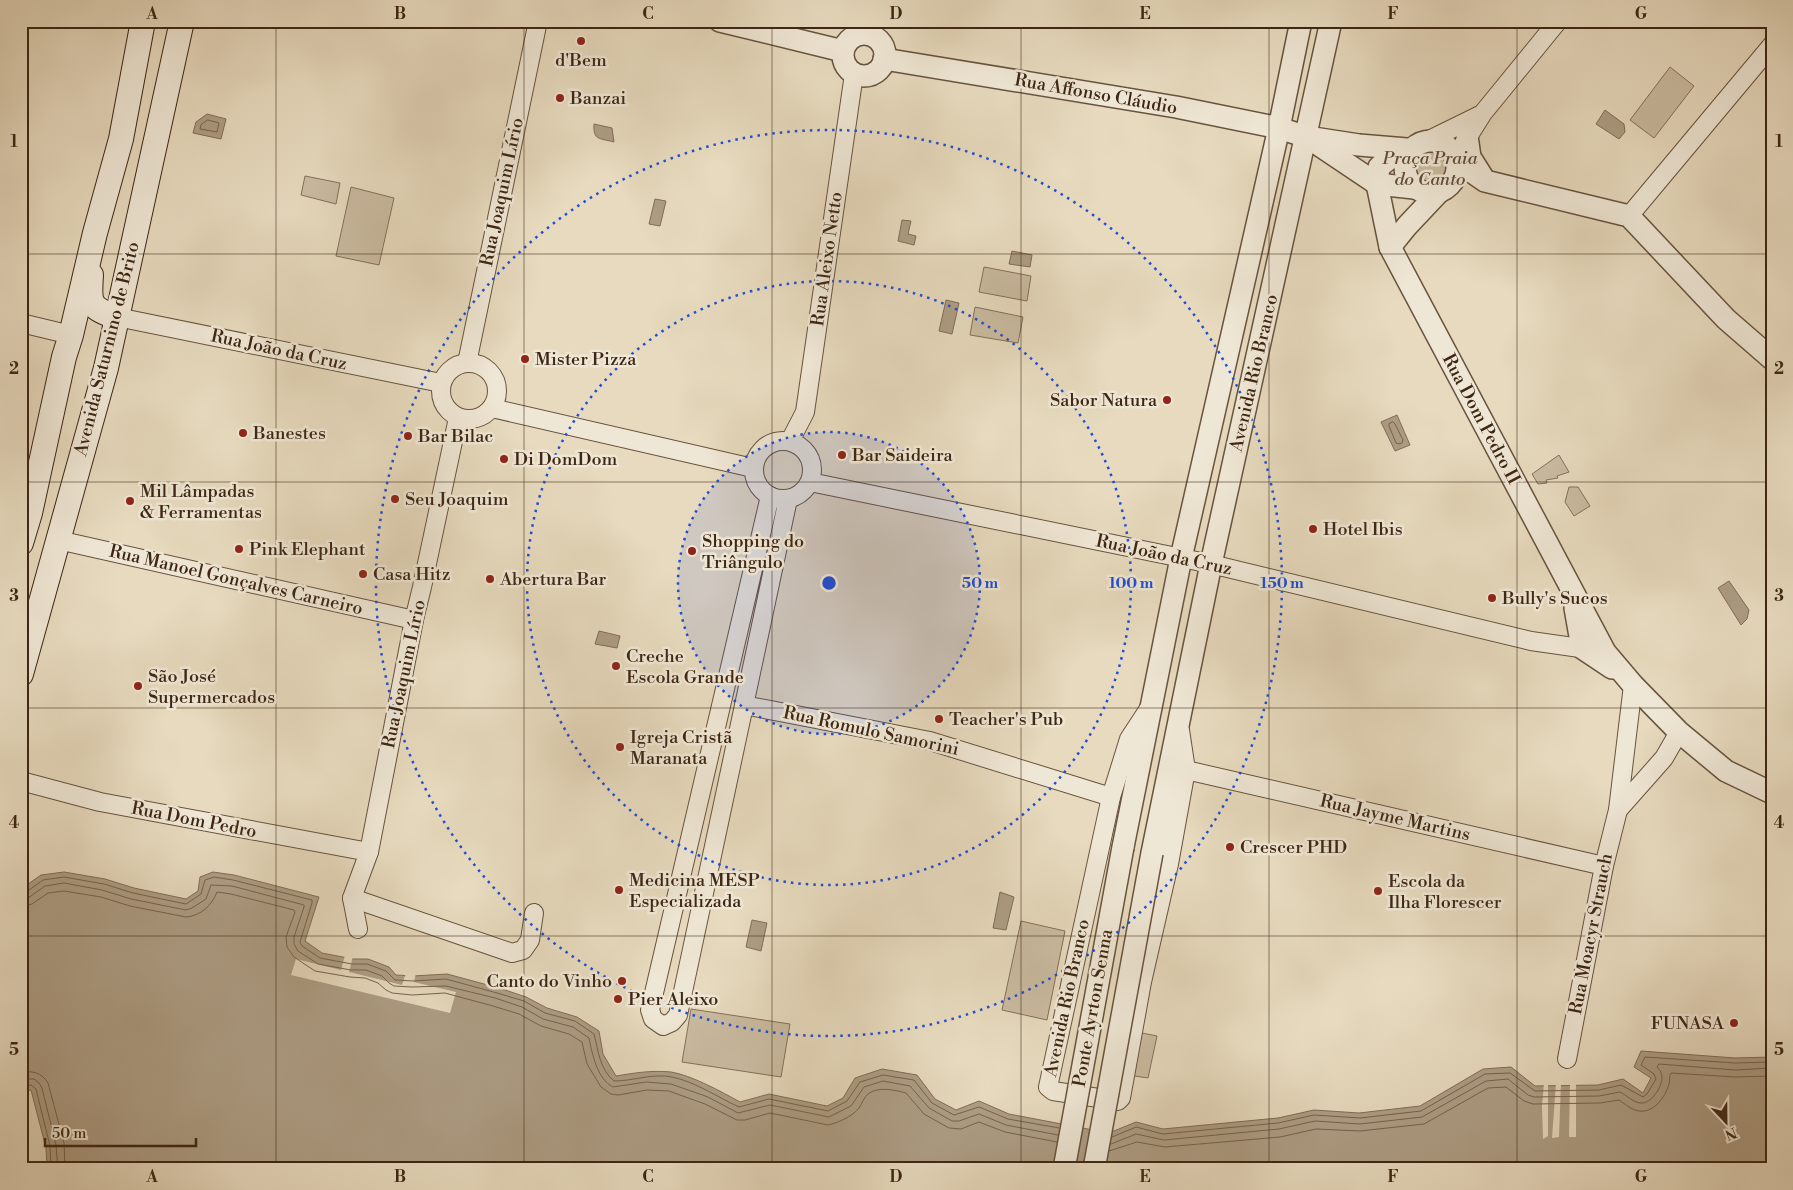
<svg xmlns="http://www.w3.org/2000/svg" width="1793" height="1190" font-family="'Libre Bodoni',serif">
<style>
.green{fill:#cabba1;stroke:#84705a}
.water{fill:#ad9d84;stroke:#806d57}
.pier{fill:#e7dabe}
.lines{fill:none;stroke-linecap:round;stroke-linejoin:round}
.shore{stroke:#75624c;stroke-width:1}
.minor-casing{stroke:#68533e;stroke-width:20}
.tertiary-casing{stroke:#68533e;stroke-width:24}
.secondary-casing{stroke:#3d2614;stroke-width:26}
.minor{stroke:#efe7d5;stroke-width:18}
.tertiary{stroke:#efe7d5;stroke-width:21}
.secondary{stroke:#efe7d5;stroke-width:24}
.tertiary-bridge-casing{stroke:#68533e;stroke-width:24;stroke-linecap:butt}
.tertiary-bridge{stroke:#efe7d5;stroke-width:21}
.grid{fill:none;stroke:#3d2614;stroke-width:1;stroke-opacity:0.55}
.ring{fill:none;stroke:#1d4ed8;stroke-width:2.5;stroke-dasharray:2.5 5}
.poi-dot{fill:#8f2418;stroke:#efe7d5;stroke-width:2}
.labels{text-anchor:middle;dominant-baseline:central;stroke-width:5;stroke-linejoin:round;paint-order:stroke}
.poi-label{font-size:18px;fill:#3d2614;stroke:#efe7d5;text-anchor:start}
.street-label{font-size:18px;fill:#3d2614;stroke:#efe7d5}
.park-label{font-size:18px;font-style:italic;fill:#604b37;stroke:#efe7d5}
.centre{fill:#1d4ed8;stroke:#efe7d5;stroke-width:2.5}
.ring-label{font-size:15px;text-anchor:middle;font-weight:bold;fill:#1d4ed8;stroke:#efe7d5;stroke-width:5;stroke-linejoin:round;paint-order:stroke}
.neatline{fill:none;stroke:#3d2614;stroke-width:2}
.grid-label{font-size:16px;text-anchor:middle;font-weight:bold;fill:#3d2614}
</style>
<rect width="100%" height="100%" fill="#e7dabe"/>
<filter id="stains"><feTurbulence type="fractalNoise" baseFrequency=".004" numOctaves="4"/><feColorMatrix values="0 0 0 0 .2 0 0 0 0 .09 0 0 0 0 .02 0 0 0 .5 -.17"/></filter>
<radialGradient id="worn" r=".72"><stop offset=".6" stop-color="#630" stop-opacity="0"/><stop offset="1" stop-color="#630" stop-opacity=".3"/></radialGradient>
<g class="green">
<polygon points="1670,67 1694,86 1654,138 1630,120"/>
<path d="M1428 145 1441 148 1452 159V174L1442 189C1411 196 1400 176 1415 150Z"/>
<polygon points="305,176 340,183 336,204 301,195"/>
<polygon points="351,187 394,198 379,265 336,256"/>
<polygon points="984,267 1031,276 1027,301 979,292"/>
<polygon points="975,307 1023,317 1018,343 970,335"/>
<polygon points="1559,455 1569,472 1557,476 1558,478 1546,480 1547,483 1538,484 1532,474"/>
<polygon points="1569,487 1578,487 1590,506 1574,516 1565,502"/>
<polygon points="1021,921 1065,931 1047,1020 1002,1010"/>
<polygon points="691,1009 790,1024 781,1077 682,1062"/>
<polygon points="1137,1032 1157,1036 1148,1078 1128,1075"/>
</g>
<g class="water">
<polygon points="1605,110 1624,124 1625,132 1619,139 1596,124"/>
<polygon points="207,114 226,119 221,139 193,133 196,122"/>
<path d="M594 124 612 128 614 142C600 138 593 141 594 124Z"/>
<polygon points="655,199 666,201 660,226 649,224"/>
<polygon points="902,220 911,221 908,234 916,236 914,245 898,241"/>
<polygon points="1012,251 1032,255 1030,267 1009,264"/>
<polygon points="946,300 959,303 952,334 939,331"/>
<polygon points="1397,415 1410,445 1395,451 1381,422"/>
<polygon points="1729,581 1749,610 1747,619 1741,625 1718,588"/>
<polygon points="599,631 620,636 617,648 595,644"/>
<path d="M64 872 105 879 134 888 186 899 198 891 200 877 213 872 234 875 319 897 305 941 322 953 353 959H368L389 967 396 975 413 976 447 974 499 988 526 997 547 1008 577 1017 599 1031 603 1054 616 1076C634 1073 652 1070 671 1072 691 1075 722 1092 740 1102L769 1094 827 1106 843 1098 855 1078 882 1069 917 1075 935 1099 956 1110 979 1101 1009 1114 1109 1133 1136 1122 1163 1129 1278 1118 1314 1110 1359 1113 1420 1106 1483 1069 1511 1067 1535 1086 1598 1085 1623 1079 1643 1093 1651 1078 1634 1067 1641 1051 1735 1058 1772 1057V1169H47L46 1148 31 1090 21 1091V889L41 875Z"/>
<polygon points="1000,892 1014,897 1006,930 993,928"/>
<polygon points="752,920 767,923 761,951 746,947"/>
</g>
<g class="pier">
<polygon points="345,955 353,956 349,972 402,985 406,973 416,973 414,982 456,992 450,1013 291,975 296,959 341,970"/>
<polygon points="1544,1083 1548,1083 1548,1136 1543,1139 1542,1106"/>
<polygon points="1556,1083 1561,1083 1559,1137 1552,1138"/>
<polygon points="1570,1083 1576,1083 1576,1137 1569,1137"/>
</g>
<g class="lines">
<g class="shore">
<polygon points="208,120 219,123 217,132 200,129 201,125"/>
<polygon points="1393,422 1395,424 1403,440 1402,443 1399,444 1396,443 1389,426 1389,424"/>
<path d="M21 893 26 892 43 880 64 877 104 884 133 893 186 904 201 894 205 880 214 877 233 880 312 900V903L300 942 302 946 320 958 352 964H367L386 971 395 980 413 981 446 979 497 993 524 1001 545 1013 575 1021 594 1034C598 1050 600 1070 614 1081 634 1081 652 1073 672 1077 696 1082 717 1097 739 1107L769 1099 828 1111 847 1101 860 1082 883 1075 914 1080 932 1103 954 1115 979 1107 1008 1119 1059 1128"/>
<path d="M21 899 28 898 45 886 64 883 102 890 131 899 186 910 192 908 206 899 211 885 232 886 304 905V907L294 937V944L298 951 318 964 351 970H366L382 976 389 983 394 986 412 987 446 986 495 998 522 1007 543 1019 573 1027 589 1038C592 1053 597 1079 613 1087L646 1082 671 1084 708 1097 738 1113 770 1105 829 1117 851 1106 864 1087 883 1081 910 1086 929 1108 952 1121H959L979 1114 1006 1125 1058 1135"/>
<path d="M21 907 32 904 48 893 64 891 101 897 130 906 186 917C201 916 212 905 217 892L231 894 294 910 295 912 286 937 287 947 294 957 315 971 350 977 365 978 378 983 386 990 392 993 412 995 445 993 493 1006 519 1014 541 1026 569 1034 582 1042 587 1064 601 1087 611 1094 618 1095 647 1090 669 1091 705 1104 737 1120H745L770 1113 828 1125C838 1123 853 1116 859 1108 862 1104 864 1097 868 1094 878 1086 895 1090 906 1093L924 1114 949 1128 961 1129 979 1122 1005 1132 1057 1142"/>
<path d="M21 1072C33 1071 41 1072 48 1083L64 1143 65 1169"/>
<polyline points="21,1079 34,1079 39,1083 42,1088 56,1145 58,1169"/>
<polyline points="21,1086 31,1085 36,1089 50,1146 51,1169"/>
<polyline points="1112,1137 1136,1127 1163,1134 1278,1123 1314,1115 1360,1118 1421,1111 1485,1074 1510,1073 1535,1091 1599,1090 1621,1085 1643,1097 1647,1094 1656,1079 1654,1074 1641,1065 1645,1057 1735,1063 1772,1062"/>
<path d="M1111 1144 1136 1134 1164 1140 1279 1129 1315 1121 1360 1124 1422 1117 1486 1081 1508 1079 1528 1095 1534 1097 1599 1096 1620 1092C1626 1095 1634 1103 1641 1103 1651 1104 1662 1087 1662 1078 1662 1073 1660 1070 1657 1067L1659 1064 1735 1070 1772 1068"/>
<path d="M1109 1151 1137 1142 1165 1147 1280 1137 1316 1129 1360 1131 1424 1124 1488 1088 1506 1087 1524 1101 1533 1104 1600 1103 1619 1100C1624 1103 1629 1108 1635 1110 1652 1116 1665 1098 1669 1084 1670 1080 1669 1076 1671 1073L1735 1077 1772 1076"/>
</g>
<g class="minor-casing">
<g id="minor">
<polyline points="863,35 867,21"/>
<polyline points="1427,141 1480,115"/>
<polyline points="1461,148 1483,113 1558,21"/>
<polyline points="1629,216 1772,45"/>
<polyline points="117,317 441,383"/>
<polyline points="21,323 71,335"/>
<circle cx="469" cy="391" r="28"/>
<polyline points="467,363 538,21"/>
<polyline points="492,408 753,468"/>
<circle cx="783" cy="470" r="29"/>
<polyline points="790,441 805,412 854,74"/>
<polyline points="810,482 1211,564 1531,641 1594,650"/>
<polyline points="770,496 650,1010 653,1019 663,1026 672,1022 678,1015 788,499"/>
<polyline points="58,540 414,620"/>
<polyline points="744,705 930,741 1111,797"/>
<polyline points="1148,710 1129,739 1111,797 1048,1087 1053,1091 1118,1101 1121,1098 1142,982 1169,864 1186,770 1180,730"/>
<polyline points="1186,770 1604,866"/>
<polyline points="21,781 100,802 369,852"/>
<polyline points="1618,810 1664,758 1679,732"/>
<polyline points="352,898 512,953 523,950 530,940 534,913"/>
<polyline points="358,929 352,898 369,852 414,620 422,587 458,418"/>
<polyline points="1567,1059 1604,866 1618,810 1633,685"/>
</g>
</g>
<g class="tertiary-casing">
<g id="tertiary">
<polyline points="720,21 843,51"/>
<circle cx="864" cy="55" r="21"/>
<polyline points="884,59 1176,107 1279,128 1307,137 1359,145 1407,149"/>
<polyline points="1467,136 1470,157 1482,176"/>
<circle cx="1431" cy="167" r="26"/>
<polyline points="1313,141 1377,184 1414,188"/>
<polyline points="1400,150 1379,167 1377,184 1390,247 1605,652 1633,685 1679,732 1726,771 1772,793"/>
<polyline points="1456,161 1485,181 1629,216 1726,319 1772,359"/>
<polyline points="1390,247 1407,226 1438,193"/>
<polyline points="1575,608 1582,648 1612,668"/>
<polyline points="1123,847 1181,558 1279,128 1301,21"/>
<polyline points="1152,853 1211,564 1331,21"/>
</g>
</g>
<g class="secondary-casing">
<g id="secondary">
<path d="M91 275C89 304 89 308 117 317"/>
<polyline points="21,543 30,513 64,357 71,335 95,233 121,139 143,21"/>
<polyline points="21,674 106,368 182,21"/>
</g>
</g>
<use href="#minor" class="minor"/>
<use href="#tertiary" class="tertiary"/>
<use href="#secondary" class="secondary"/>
<g class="tertiary-bridge-casing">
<g id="tertiary-bridge">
<polyline points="1064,1169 1123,847"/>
<polyline points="1094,1169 1152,853"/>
</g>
</g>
<use href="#tertiary-bridge" class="tertiary-bridge"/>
</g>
<path class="grid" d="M276 21V1169M524 21V1169M772 21V1169M1021 21V1169M1269 21V1169M1517 21V1169M21 254H1772M21 482H1772M21 708H1772M21 936H1772"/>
<circle cx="829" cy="583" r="151" fill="#1d4ed8" fill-opacity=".12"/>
<g class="ring">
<circle cx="829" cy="583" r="151"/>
<circle cx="829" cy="583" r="302"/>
<circle cx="829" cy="583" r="453"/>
</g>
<g class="poi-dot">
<circle cx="581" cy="41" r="5"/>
<circle cx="560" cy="98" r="5"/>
<circle cx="525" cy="359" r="5"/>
<circle cx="1167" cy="400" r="5"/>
<circle cx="243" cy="433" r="5"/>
<circle cx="408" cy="436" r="5"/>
<circle cx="842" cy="455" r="5"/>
<circle cx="504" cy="459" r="5"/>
<circle cx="395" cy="499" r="5"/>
<circle cx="130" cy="501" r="5"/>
<circle cx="1313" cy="529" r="5"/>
<circle cx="239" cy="549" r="5"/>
<circle cx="692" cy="551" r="5"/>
<circle cx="363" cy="574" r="5"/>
<circle cx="490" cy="579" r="5"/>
<circle cx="1492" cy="598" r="5"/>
<circle cx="616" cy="666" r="5"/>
<circle cx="138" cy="686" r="5"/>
<circle cx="939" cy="719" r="5"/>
<circle cx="620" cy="747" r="5"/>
<circle cx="1230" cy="847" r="5"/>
<circle cx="619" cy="890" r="5"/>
<circle cx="1378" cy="891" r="5"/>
<circle cx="622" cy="981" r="5"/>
<circle cx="618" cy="999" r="5"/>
<circle cx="1734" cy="1023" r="5"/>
</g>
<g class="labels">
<g class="poi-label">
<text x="581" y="60" text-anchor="middle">d'Bem</text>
<text x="570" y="98">Banzai</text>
<text x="535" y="359">Mister Pizza</text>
<text x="1157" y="400" text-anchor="end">Sabor Natura</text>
<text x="253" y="433">Banestes</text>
<text x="418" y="436">Bar Bilac</text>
<text x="852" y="455">Bar Saideira</text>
<text x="514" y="459">Di DomDom</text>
<text x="140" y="491">Mil Lâmpadas<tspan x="140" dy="21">&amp; Ferramentas</tspan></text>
<text x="405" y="499">Seu Joaquim</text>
<text x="1323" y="529">Hotel Ibis</text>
<text x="702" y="541">Shopping do<tspan x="702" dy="21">Triângulo</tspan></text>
<text x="249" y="549">Pink Elephant</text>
<text x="373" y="574">Casa Hitz</text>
<text x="500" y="579">Abertura Bar</text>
<text x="1502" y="598">Bully's Sucos</text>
<text x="626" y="656">Creche<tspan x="626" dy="21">Escola Grande</tspan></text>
<text x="148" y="676">São José<tspan x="148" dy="21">Supermercados</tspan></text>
<text x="949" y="719">Teacher's Pub</text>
<text x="630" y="737">Igreja Cristã<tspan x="630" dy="21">Maranata</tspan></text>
<text x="1240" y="847">Crescer PHD</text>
<text x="629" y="880">Medicina MESP<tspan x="629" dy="21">Especializada</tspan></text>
<text x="1388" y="881">Escola da<tspan x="1388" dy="21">Ilha Florescer</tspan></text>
<text x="612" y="981" text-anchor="end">Canto do Vinho</text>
<text x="628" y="999">Pier Aleixo</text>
<text x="1724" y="1023" text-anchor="end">FUNASA</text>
</g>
<g class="street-label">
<text transform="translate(1096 94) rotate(10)">Rua Affonso Cláudio</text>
<text transform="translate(502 192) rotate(-78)">Rua Joaquim Lírio</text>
<text transform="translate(827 259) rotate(-82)">Rua Aleixo Netto</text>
<text transform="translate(107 349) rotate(-76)">Avenida Saturnino de Brito</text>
<text transform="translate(279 350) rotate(12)">Rua João da Cruz</text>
<text transform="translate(1254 373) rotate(-77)">Avenida Rio Branco</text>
<text transform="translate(1481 419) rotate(62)">Rua Dom Pedro II</text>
<text transform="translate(1164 555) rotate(12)">Rua João da Cruz</text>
<text transform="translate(236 580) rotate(13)">Rua Manoel Gonçalves Carneiro</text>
<text transform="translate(404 674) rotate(-78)">Rua Joaquim Lírio</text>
<text transform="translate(871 731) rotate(12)">Rua Romulo Samorini</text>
<text transform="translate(1395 818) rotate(13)">Rua Jayme Martins</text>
<text transform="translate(194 820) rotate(11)">Rua Dom Pedro</text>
<text transform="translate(1591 934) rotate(-79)">Rua Moacyr Strauch</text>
<text transform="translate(1067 998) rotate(-78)">Avenida Rio Branco</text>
<text transform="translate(1093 1008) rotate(-80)">Ponte Ayrton Senna</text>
</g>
<g class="park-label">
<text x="1430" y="158">Praça Praia<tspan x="1430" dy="21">do Canto</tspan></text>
</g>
</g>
<circle cx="829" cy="583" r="8" class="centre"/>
<g class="ring-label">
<text x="980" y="588">50 m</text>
<text x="1131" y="588">100 m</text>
<text x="1282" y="588">150 m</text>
</g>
<rect width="1793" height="1190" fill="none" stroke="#e7dabe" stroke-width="55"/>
<g transform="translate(1726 1122) rotate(158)" stroke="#efe7d5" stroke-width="4" paint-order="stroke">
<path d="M0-4L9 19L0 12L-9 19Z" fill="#3d2614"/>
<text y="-8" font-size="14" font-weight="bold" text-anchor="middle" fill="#3d2614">N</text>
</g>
<path d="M45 1138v8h151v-8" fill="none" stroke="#3d2614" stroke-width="2.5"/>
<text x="52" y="1138" font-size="15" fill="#3d2614" stroke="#efe7d5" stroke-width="4" paint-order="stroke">50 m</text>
<rect x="28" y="28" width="1738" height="1134" class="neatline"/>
<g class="grid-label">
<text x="152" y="19">A</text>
<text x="400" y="19">B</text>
<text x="648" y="19">C</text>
<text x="896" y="19">D</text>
<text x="1145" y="19">E</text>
<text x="1393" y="19">F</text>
<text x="1641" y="19">G</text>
<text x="14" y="147">1</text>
<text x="1779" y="147">1</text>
<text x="14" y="374">2</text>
<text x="1779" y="374">2</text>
<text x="14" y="601">3</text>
<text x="1779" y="601">3</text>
<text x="14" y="828">4</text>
<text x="1779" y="828">4</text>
<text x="14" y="1055">5</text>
<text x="1779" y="1055">5</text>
<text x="152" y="1182">A</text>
<text x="400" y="1182">B</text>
<text x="648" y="1182">C</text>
<text x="896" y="1182">D</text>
<text x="1145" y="1182">E</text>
<text x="1393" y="1182">F</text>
<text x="1641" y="1182">G</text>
</g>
<rect width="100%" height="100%" filter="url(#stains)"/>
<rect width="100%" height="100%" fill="url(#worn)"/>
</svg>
